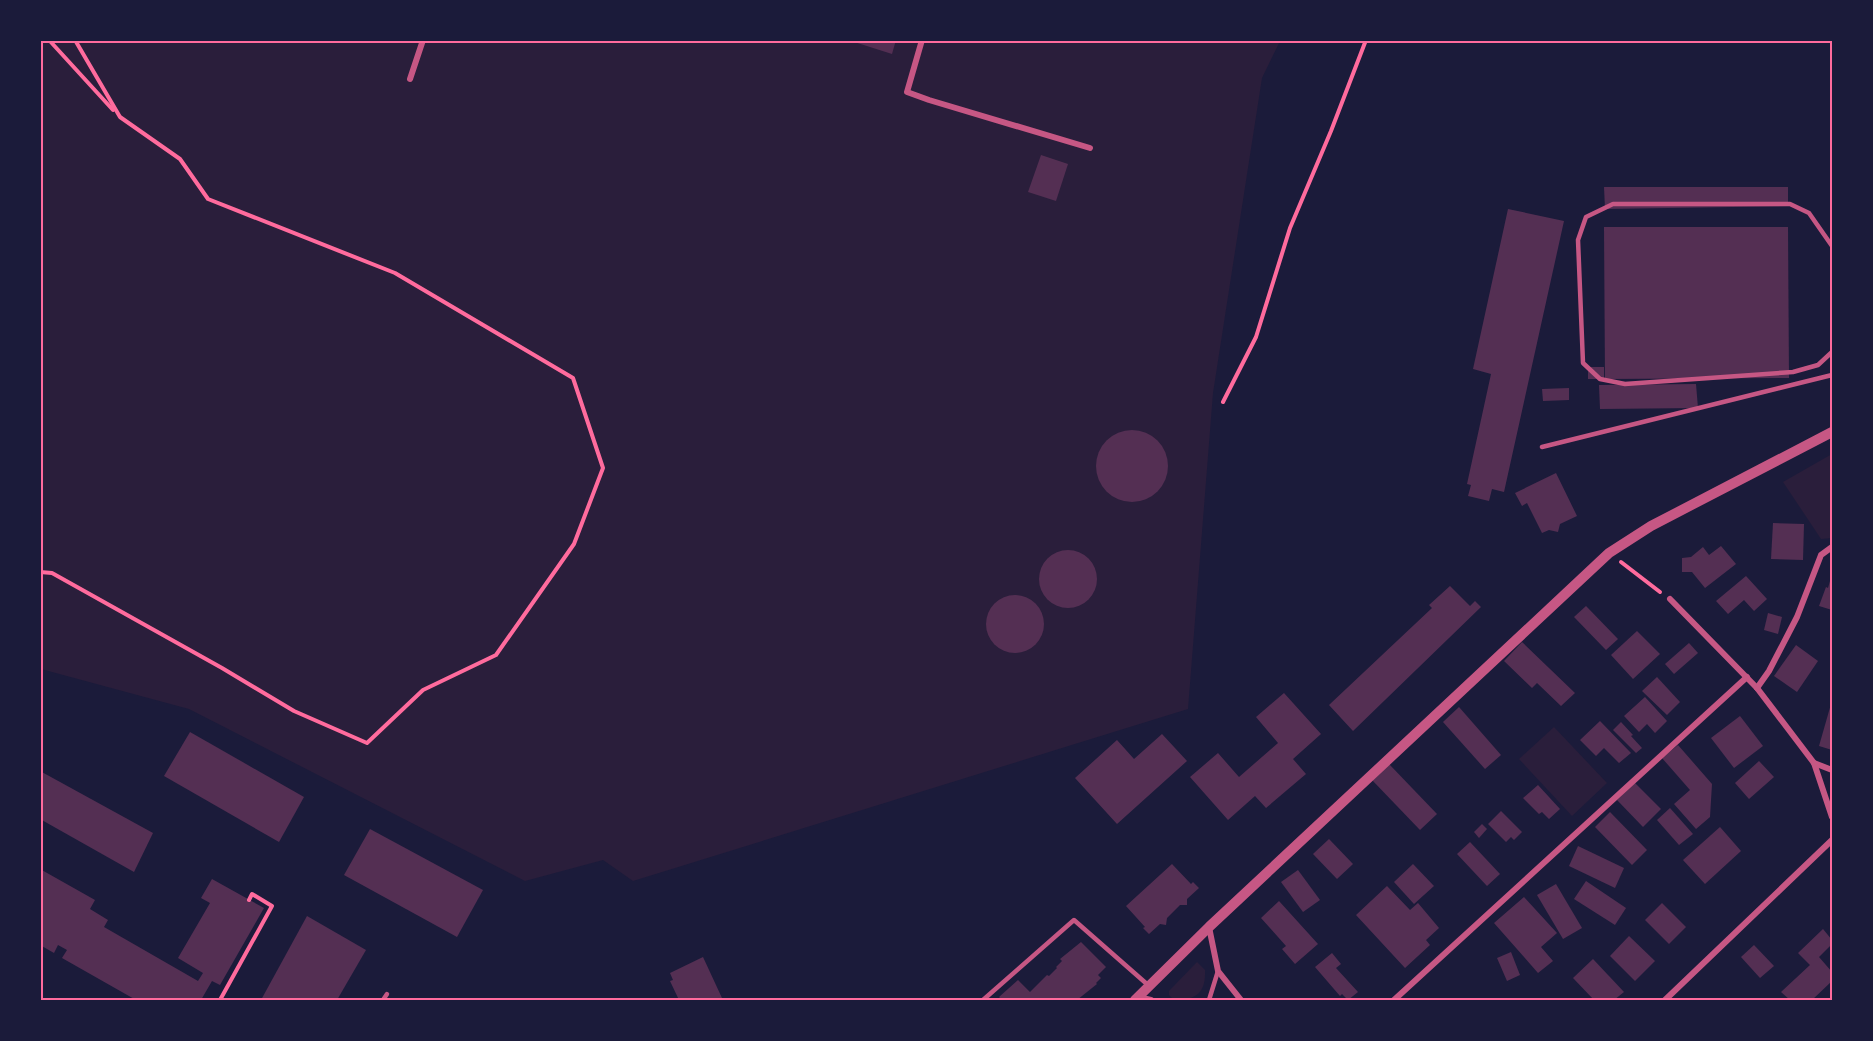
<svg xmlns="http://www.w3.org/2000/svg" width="1873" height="1041" font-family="'Work Sans',sans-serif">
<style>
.green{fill:#2a1e3b}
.building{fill:#542f53}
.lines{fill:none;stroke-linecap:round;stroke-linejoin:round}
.path{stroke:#ff6b9d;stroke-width:4}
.service{stroke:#c65784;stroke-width:4.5}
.minor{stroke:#c65784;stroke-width:6}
.tertiary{stroke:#c65784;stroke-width:10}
.neatline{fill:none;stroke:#ff6b9d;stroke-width:2}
</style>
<rect width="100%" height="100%" fill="#1b1b3a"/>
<g class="green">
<polygon points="40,41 1280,41 1262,78 1213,393 1188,709 633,881 603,860 525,881 189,709 41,669"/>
<polygon points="1832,454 1832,538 1821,539 1783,482"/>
<polygon points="1554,727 1607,783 1572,816 1519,759"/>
<path d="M1197 962 1205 970C1206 993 1196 1000 1174 1000L1169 995V991Z"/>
</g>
<g class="building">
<polygon points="848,40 896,40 892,54"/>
<polygon points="1041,155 1068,164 1056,201 1028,192"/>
<polygon points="1604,187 1788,187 1788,206 1605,209"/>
<polygon points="1508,209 1564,221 1504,492 1492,489 1489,501 1468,496 1471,485 1467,484 1491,374 1473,369"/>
<polygon points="1604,227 1788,227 1789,378 1605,379"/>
<rect x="1588" y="367" width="16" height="12"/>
<polygon points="1696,384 1698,408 1600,409 1599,385"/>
<polygon points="1569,388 1569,400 1543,401 1542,389"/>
<circle cx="1132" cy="466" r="36"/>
<polygon points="1556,473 1577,516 1560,524 1558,532 1549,530 1542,533 1527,503 1522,506 1515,493"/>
<polygon points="1773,523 1804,524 1803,560 1771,559"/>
<polygon points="1721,546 1736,564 1705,588 1692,572 1682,572 1682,558 1691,557 1703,547 1709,555"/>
<circle cx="1068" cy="579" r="29"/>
<polygon points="1832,574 1832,610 1819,606 1826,587 1828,588"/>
<polygon points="1746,576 1767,599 1754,611 1744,600 1728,614 1716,601"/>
<polygon points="1450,586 1470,606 1475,601 1481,607 1353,731 1329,705 1432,608 1429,605"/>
<circle cx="1015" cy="624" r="29"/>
<polygon points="1586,606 1618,639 1606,650 1574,617"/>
<polygon points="1768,613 1782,617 1778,634 1764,630"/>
<polygon points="1637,631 1660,654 1633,679 1611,655"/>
<polygon points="1522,642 1575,693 1561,706 1537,683 1532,688 1504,661"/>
<polygon points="1689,643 1698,653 1674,674 1665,664"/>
<polygon points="1796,645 1818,661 1797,692 1774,676"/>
<polygon points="1657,677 1680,702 1667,715 1642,691"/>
<polygon points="1284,693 1321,734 1293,759 1306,774 1266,808 1255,796 1228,820 1190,777 1218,753 1239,777 1278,743 1256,717"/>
<polygon points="1645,697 1667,721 1655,733 1647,724 1639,732 1624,716"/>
<polygon points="1831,704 1832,705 1832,750 1819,746"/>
<polygon points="1459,707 1501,755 1485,769 1443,722"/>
<polygon points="1740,716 1763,746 1734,768 1711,738"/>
<polygon points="1600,721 1631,753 1619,763 1604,748 1596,756 1580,740"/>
<polygon points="1621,722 1633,735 1631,736 1642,748 1636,753 1613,730"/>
<polygon points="190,732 304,797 279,842 164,776"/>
<polygon points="1162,734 1187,761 1117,824 1075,778 1117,740 1134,759"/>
<polygon points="1678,745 1712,784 1710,817 1696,829 1674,804 1690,790 1662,758"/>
<polygon points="1759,761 1774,777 1749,799 1735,783"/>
<polygon points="1389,764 1437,814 1420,830 1372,780"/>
<polygon points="40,771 153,833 134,872 40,819"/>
<polygon points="1635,783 1661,809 1643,827 1617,800"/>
<polygon points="1538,785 1560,809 1549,819 1542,812 1539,814 1523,798"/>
<polygon points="1670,808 1693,834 1679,845 1657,820"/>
<polygon points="1501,811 1522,832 1514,840 1511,837 1506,842 1488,824"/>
<polygon points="1610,812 1647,850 1632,865 1595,827"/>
<polygon points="1482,824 1487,829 1479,838 1474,832"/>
<polygon points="1720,827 1741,851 1705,884 1683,860"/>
<polygon points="370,829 483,890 457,937 344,875"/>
<polygon points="1329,839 1353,864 1337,879 1313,854"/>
<polygon points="1470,842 1500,874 1487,886 1457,854"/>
<polygon points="1578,846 1624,868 1615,888 1569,866"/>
<polygon points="1172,864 1191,884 1193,882 1199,888 1187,899 1187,905 1180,905 1167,918 1166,925 1160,924 1149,934 1143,928 1145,927 1126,906"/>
<polygon points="1413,864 1434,886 1414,904 1394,882"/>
<polygon points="40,869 95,900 90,909 108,920 104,927 198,981 203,973 178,958 210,903 201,898 212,879 264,908 220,985 212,981 201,1000 136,1000 62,958 67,950 58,945 54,953 40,945"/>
<polygon points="1298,870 1320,900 1303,912 1281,882"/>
<polygon points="1586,881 1626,908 1615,925 1574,899"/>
<polygon points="1556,884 1582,928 1563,939 1537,895"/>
<polygon points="1387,886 1410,910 1418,903 1439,928 1426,940 1430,945 1405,968 1356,915"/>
<polygon points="1524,897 1557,933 1541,947 1553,961 1538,973 1494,923"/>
<polygon points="1279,901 1318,944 1295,964 1282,949 1286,946 1261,918"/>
<polygon points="1662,903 1686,927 1669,944 1645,920"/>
<polygon points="307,916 366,950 337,1000 261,1000"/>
<polygon points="1823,929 1832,940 1832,944 1819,957 1832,972 1832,981 1812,1000 1790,1000 1781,992 1810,965 1798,953"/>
<polygon points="1629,936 1655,961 1635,981 1610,956"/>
<polygon points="1081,942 1106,967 1098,975 1101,978 1096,983 1097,984 1077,1000 999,1000 1001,999 999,997 1018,980 1030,992 1047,975 1049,976 1057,968 1056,967 1062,961 1060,959"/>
<polygon points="1754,945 1774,966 1760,978 1741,957"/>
<polygon points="1511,952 1520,975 1507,981 1497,958"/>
<polygon points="1332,953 1341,964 1336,968 1358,992 1348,1000 1342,994 1340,996 1315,967"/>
<polygon points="703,957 722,998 716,1000 679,1000 670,981 673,980 670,973"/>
<polygon points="1593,959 1624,992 1614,1000 1594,1000 1573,978"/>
</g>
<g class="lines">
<g class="path">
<polyline points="49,40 113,110"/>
<polyline points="1223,402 1256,337 1290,228 1331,131 1366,40"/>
<polyline points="1621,562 1660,592"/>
<polyline points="40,572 52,573 222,668 294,711 367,743 423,690 496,655 574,544 603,468 573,378 395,273 208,199 180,159 120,117 75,40"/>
<polyline points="220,1000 272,906 252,894 249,900"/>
</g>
<g class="service">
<polyline points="1832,246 1809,213 1790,204 1613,204 1586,217 1578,240 1583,363 1600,379 1625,384 1793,372 1818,365 1832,352"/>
<polyline points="1542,447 1832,375"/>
<polyline points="383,1000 387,994"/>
<polyline points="983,1000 1074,920 1148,985"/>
<polyline points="1209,1000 1218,971"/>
</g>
<g class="minor">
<polyline points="922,40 907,92 929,100 1090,148"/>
<polyline points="410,79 423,40"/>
<polyline points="1670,599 1757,688 1814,763 1832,817"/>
<polyline points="1757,688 1769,671 1797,617 1821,555 1832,547"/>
<polyline points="1814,763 1832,770"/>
<polyline points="1209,927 1218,971 1241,1000"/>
<polyline points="1138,997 1151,1000"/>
<polyline points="1394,1000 1747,677"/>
<polyline points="1665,1000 1832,840"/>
</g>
<polyline class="tertiary" points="1135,1000 1209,927 1609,553 1651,526 1832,432"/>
</g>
<rect width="1873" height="1041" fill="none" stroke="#1b1b3a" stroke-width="84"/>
<rect x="42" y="42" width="1789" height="957" class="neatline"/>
</svg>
